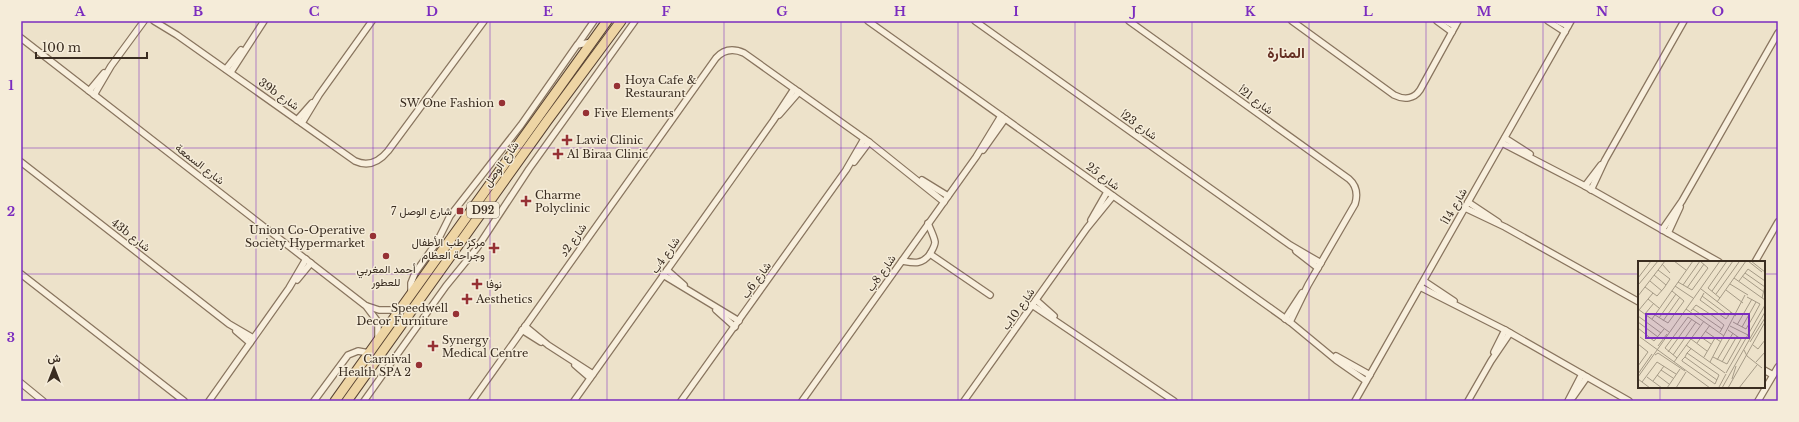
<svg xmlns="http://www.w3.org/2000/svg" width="1799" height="422" font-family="'Libre Baskerville',Vazirmatn,serif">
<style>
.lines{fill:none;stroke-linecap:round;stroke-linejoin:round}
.street-casing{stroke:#89755f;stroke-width:8}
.primary-casing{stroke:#584332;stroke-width:11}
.street{stroke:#f8efdd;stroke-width:5.5}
.primary{stroke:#eed5a4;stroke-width:9}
.grid{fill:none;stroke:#7b2cbf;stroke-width:1;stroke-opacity:0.55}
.poi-dot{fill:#963134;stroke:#f5ecd9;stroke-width:1.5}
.labels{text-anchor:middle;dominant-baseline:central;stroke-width:3;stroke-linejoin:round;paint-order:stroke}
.shield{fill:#f5ecd9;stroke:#726658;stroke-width:1}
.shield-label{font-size:10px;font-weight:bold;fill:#3a2d21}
.poi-label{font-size:11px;fill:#3a2d21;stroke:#f5ecd9;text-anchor:start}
.street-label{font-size:11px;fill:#3a2d21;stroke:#f5ecd9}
.district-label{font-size:15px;font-weight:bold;fill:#652f23;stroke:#f5ecd9}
.inset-road{fill:none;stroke:#a59a86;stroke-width:1}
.view{fill:#7b2cbf;fill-opacity:0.15;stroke:#7b2cbf;stroke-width:2}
.inset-edge{fill:none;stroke:#3a2d21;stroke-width:2}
.neatline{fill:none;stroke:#7b2cbf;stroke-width:1.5}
.grid-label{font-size:13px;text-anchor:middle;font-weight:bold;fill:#7b2cbf}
</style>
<rect width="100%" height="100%" fill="#ede2ca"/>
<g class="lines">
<g class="street-casing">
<g id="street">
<path d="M154 21 177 35 355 161C368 167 379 162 388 151L484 21"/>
<polyline points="868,21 1290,322 1336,360 1366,381"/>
<polyline points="975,21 1290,245 1321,263"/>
<path d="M1129 21 1349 179C1357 186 1358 194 1355 204L1308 285 1290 322"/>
<path d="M1292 21 1394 95C1404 100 1414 99 1420 90L1458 21"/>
<polyline points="1437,21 1452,32"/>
<polyline points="1446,21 1455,26"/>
<polyline points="1548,21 1565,32"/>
<polyline points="1558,21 1568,26"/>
<polyline points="21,38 366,306 378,322 378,339"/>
<polyline points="578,44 594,21"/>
<polyline points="226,69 241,50"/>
<polyline points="231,72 264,21"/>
<polyline points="89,91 104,73"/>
<polyline points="94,95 111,66 144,21"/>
<polyline points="779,115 799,92"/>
<polyline points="297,120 312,103"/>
<polyline points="302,123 319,95 372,21"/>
<polyline points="1505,138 1530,154"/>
<polyline points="1502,143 1585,186 1719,262"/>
<polyline points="983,150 1005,119"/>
<polyline points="21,162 229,324 253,338"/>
<polyline points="854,162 869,142"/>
<polyline points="922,180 948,196"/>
<polyline points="1585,186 1601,165"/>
<polyline points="1591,190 1605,160 1684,21"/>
<polyline points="1468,202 1498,222"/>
<polyline points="1465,208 1505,227 1639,302"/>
<polyline points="1091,220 1107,192"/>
<polyline points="1662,230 1682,201 1778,33"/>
<polyline points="1668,233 1680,207"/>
<polyline points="1296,251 1318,268"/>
<polyline points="930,254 990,295"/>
<path d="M902 261C914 263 922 265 930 254 932 250 935 246 935 242 934 236 930 229 928 223"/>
<polyline points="1755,262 1778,222"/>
<polyline points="667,270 684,285"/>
<polyline points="21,274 184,401"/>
<polyline points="663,275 739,321"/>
<polyline points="297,280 311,263"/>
<polyline points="1424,281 1454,301"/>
<polyline points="1420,287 1505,330 1629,401"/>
<polyline points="411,292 411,283 415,273 437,242 450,216 521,125 577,45 592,42"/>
<polyline points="1036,300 1054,316"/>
<polyline points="1032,305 1174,401"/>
<polyline points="367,306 379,310 400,310"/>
<polyline points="716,310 735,327"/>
<polyline points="1285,319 1302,293"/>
<polyline points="525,326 548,345 593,374"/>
<polyline points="522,330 541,342"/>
<polyline points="236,331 250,343"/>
<polyline points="1494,352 1505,330"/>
<polyline points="1336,356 1370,375"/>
<polyline points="575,365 590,378"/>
<polyline points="1764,370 1773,375"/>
<polyline points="21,383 43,401"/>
<polyline points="1573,397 1587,377"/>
<polyline points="209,401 289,288 306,259"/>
<polyline points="314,401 348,355 358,351 369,353"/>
<polyline points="364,401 446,286 477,248 529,169 635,21"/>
<path d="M472 401 716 58C724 49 733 48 744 53L869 142 944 202"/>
<polyline points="574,401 773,121 794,89"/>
<polyline points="681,401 846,170 864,139"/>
<polyline points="802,401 976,157 1001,116"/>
<polyline points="964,401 1087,228 1113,196"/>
<polyline points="1355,401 1571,21"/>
<polyline points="1468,401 1491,361 1510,333"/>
<polyline points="1568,401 1582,374"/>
<polyline points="1758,401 1778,367"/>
</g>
</g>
<g class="primary-casing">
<g id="primary">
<path d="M335 401C425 274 516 148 607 21"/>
<polyline points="347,401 547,121 621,21"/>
</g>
</g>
<use href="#street" class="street"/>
<use href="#primary" class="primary"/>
</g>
<path class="grid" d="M139 21V401M256 21V401M373 21V401M490 21V401M607 21V401M724 21V401M841 21V401M958 21V401M1075 21V401M1192 21V401M1309 21V401M1426 21V401M1543 21V401M1660 21V262M21 148H1778M21 274H1639M1764 274H1778M1660 387V401"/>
<g class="poi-dot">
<circle cx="617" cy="86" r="4"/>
<circle cx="502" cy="103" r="4"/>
<circle cx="586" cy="113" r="4"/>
<path d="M565 134h4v4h4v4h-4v4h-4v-4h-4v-4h4z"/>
<path d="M556 148h4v4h4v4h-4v4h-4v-4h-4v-4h4z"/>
<path d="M524 195h4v4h4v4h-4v4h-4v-4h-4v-4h4z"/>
<rect x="456" y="207" width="8" height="8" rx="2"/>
<circle cx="373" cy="236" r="4"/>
<path d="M492 242h4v4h4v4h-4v4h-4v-4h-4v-4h4z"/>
<circle cx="386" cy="256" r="4"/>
<path d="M475 278h4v4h4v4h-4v4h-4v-4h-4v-4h4z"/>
<path d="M465 293h4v4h4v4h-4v4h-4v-4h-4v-4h4z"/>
<circle cx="456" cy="314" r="4"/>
<path d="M431 340h4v4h4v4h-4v4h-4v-4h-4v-4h4z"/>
<circle cx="419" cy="365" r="4"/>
</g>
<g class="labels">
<rect class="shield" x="467" y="202" width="32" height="16" rx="3"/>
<g class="shield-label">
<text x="483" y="210">D92</text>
</g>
<g class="poi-label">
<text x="625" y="80">Hoya Cafe &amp;<tspan x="625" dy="13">Restaurant</tspan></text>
<text x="494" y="103" text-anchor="end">SW One Fashion</text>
<text x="594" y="113">Five Elements</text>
<text x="576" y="140">Lavie Clinic</text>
<text x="567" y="154">Al Biraa Clinic</text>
<text x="535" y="195">Charme<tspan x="535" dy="13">Polyclinic</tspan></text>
<text x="452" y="211" text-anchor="end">شارع الوصل 7</text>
<text x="365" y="230" text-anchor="end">Union Co-Operative<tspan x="365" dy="13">Society Hypermarket</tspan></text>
<text x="485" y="242" text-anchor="end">مركز طب الأطفال<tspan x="485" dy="13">وجراحة العظام</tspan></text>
<text x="386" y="269" text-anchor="middle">أحمد المغربي<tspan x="386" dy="13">للعطور</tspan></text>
<text x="486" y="284">نوفا</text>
<text x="476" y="299">Aesthetics</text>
<text x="448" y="308" text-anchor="end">Speedwell<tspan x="448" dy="13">Decor Furniture</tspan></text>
<text x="442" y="340">Synergy<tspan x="442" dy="13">Medical Centre</tspan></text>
<text x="411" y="359" text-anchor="end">Carnival<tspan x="411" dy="13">Health SPA 2</tspan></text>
</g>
<g class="street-label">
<text transform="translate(279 94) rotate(35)">39b شارع</text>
<text transform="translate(1256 100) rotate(36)">شارع 21أ</text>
<text transform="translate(1139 125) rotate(35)">شارع 23أ</text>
<text transform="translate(200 164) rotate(38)">شارع السمعة</text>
<text transform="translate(501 164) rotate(-55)">شارع الوصل</text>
<text transform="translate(1103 176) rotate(36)">شارع 25</text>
<text transform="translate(1454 206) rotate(-60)">شارع 14أ</text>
<text transform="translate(131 235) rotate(38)">43b شارع</text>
<text transform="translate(573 240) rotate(-55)">شارع 2د</text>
<text transform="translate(665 255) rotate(-55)">شارع 4ب</text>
<text transform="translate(881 273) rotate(-55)">شارع 8ب</text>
<text transform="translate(756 280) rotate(-54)">شارع 6ب</text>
<text transform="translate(1018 309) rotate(-55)">شارع 10ب</text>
</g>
<g class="district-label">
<text x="1286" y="52">المنارة</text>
</g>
</g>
<g transform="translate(1638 261)">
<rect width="127" height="127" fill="#ede2ca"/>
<path class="inset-road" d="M36 0 48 9M110 0 124 11M113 0 127 11M24 3 32 12M107 12 127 26M16 14 28 24M104 15 126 31M0 17 13 0M96 17 127 39M12 20 24 30M101 20 110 8 127 20M40 21 54 29 70 7 62 0M1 23 20 0M92 23 110 34M45 24 62 0M37 25 55 37M7 26 19 35 26 27 32 18 20 9M49 27 66 3M63 28 98 55M88 29 105 42M74 30 95 0M66 32 62 39 88 58 93 51M78 33 101 1M0 35 27 0M64 35 91 55M82 37 70 27 89 0M124 37 127 25M10 38 21 47M79 41 108 0M0 48 31 71M48 48 86 75M55 48 84 68M1 49 15 32M53 50 58 44 75 55 86 64 82 71M7 53 16 42M17 54 30 62 46 40 34 30M0 55 23 72M21 57 38 33M14 58 55 0M25 60 42 36M0 61 20 76M95 61 108 68 115 56 122 43 109 36M99 64 114 38M92 65 110 74M104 66 118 41M0 67 16 80 26 68M67 70 83 81M2 76 72 127M63 76 73 83M53 78 69 90M112 81 127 57M59 82 72 64M0 83 10 91 0 105M48 84 87 112M115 84 120 88 127 79M20 85 29 73M106 89 109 95 124 107M30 91 54 58M49 92 81 114 77 123 44 100V99L47 96 49 92 52 89 53 87M17 94 20 92 47 110M35 94 58 61M47 96 79 119M66 96 77 77M75 96 89 103 103 78 90 69M39 97 27 87 50 56 62 64M79 99 95 72M19 101 38 113M36 101 66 60M72 101 107 34M84 101 99 75M118 101 127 91M23 109 35 117M88 112 127 44M0 113 14 93M19 114 31 123M0 116 82 0M9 116 24 127M0 118 12 127M94 118 98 105M15 120 26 105M4 121 19 101M81 126 88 113M29 127 42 108M38 127 48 111M84 127 127 51M90 127 127 61M101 127 119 104"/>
<path class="view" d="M8 53H111V77H8Z"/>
<rect width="127" height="127" class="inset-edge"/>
</g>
<rect width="1799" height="422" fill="none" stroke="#f5ecd9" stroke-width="44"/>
<g transform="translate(54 368)" stroke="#f5ecd9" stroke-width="3" paint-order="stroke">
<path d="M0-3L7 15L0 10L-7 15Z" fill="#3a2d21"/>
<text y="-6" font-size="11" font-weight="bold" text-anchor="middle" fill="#3a2d21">ش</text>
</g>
<path d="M36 52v6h111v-6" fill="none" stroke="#3a2d21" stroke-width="2"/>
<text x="42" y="52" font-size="12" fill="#3a2d21" stroke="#f5ecd9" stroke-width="3" paint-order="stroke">100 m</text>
<rect x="22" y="22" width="1755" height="378" class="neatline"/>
<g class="grid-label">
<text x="80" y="16">A</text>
<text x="198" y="16">B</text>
<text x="314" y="16">C</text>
<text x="432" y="16">D</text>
<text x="548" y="16">E</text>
<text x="666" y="16">F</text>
<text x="782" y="16">G</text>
<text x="900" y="16">H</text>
<text x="1016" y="16">I</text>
<text x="1134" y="16">J</text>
<text x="1250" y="16">K</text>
<text x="1368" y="16">L</text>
<text x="1484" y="16">M</text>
<text x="1602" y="16">N</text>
<text x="1718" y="16">O</text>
<text x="11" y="90">1</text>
<text x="11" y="216">2</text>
<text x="11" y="342">3</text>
</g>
</svg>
